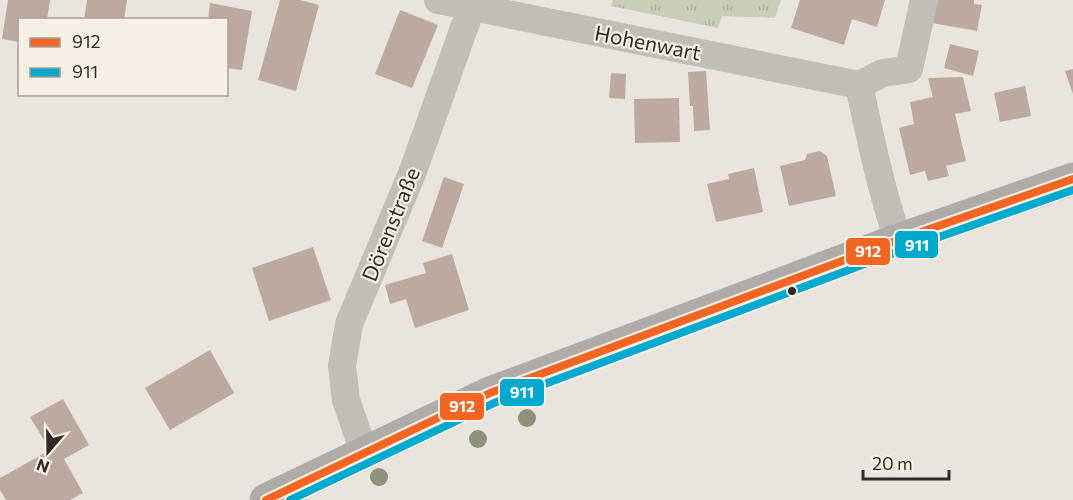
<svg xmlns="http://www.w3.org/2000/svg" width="1073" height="500" font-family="Commissioner,sans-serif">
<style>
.grass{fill:url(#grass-tufts)}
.building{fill:#bcaaa1}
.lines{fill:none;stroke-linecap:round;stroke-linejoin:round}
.minor{stroke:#c3bdb7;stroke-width:28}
.major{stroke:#b1aba7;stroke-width:33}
.bus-1-casing{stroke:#f7efe4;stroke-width:12}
.bus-2-casing{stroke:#f7efe4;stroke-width:12}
.bus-1{stroke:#f26522;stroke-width:8}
.bus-2{stroke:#00a9ce;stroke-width:8}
.tree{fill:#8d927c}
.bus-dot{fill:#322a26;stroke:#f7efe4;stroke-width:2}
.labels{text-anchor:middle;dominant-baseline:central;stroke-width:4.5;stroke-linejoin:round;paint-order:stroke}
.street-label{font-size:21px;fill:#322a26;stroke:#f7efe4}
.line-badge{stroke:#f7efe4;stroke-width:2}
.badge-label{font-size:16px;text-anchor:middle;font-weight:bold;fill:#fff}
</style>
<defs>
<pattern id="grass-tufts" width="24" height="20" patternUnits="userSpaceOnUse" patternTransform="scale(1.5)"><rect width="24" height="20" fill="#caceb9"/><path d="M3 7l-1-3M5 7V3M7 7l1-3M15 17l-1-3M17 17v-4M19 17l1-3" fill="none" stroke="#aeb19f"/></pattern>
</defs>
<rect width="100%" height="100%" fill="#eae4de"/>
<polygon class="grass" points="613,0 781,0 775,18 722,16 718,28 611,6"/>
<g class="building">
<polygon points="8,0 50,0 47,20 20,20 20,42 2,39"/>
<polygon points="87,0 127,0 124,20 84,20"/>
<polygon points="280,0 300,0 319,5 296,91 258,80"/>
<polygon points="800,0 885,0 877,27 852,19 844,45 791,28"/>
<polygon points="936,0 974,0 974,4 982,5 977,31 932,23"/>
<polygon points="210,3 252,11 242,70 226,68 226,20 208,20"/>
<polygon points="400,10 438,25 412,88 375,74"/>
<polygon points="950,44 979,51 973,76 944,68"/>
<polygon points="1073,69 1073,94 1065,71"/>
<polygon points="706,71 710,130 694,131 693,106 690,106 688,72"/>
<polygon points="611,73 626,74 625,99 609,98"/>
<polygon points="963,77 971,111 955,114 966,161 946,166 949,176 928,181 925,171 910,175 899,128 914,124 910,102 933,97 928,78"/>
<polygon points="1025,86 1031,116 1000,122 994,93"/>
<polygon points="679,98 680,142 635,143 634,99"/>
<polygon points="820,151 827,156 836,196 789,206 780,166 805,160 807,154"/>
<polygon points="754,168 763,212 716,222 707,184 729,179 728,174"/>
<polygon points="444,177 464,184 442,248 422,241"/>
<polygon points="313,247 331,300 269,321 252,268"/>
<polygon points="452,254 469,310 415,328 406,299 390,304 385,285 426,273 423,263"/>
<polygon points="210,350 234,393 170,430 145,388"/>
<polygon points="63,399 89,445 64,459 83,493 70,500 6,500 0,490 0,478 50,450 30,417"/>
</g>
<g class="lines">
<g class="minor">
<polyline points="438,0 859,85"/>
<path d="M898 240C881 189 870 137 859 85L883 73 909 69 924 0"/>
<polyline points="364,452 346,400 342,366 349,324 413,171 474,0"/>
</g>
<polyline class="major" points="266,500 490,393 898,240 1073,179"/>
<g class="bus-1-casing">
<polyline id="bus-1" points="266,500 490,393 898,240 1073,179"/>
</g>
<g class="bus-2-casing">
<polyline id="bus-2" points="290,500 494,403 902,250 1073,190"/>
</g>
<use href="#bus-1" class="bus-1"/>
<use href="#bus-2" class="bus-2"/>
</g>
<g class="tree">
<circle cx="527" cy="418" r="9"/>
<circle cx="478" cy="439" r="9"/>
<circle cx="379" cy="477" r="9"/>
</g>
<circle class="bus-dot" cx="792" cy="291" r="5"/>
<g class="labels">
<g class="street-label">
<text transform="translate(648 42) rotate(11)">Hohenwart</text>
<text transform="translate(390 224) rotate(-68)">Dörenstraße</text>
</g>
</g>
<g class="line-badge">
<rect x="894" y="230" width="45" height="29" rx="6" fill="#00a9ce"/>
<rect x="845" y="237" width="46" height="29" rx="6" fill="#f26522"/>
<rect x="499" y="378" width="46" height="29" rx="6" fill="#00a9ce"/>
<rect x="439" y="392" width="46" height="29" rx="6" fill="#f26522"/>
</g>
<g class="badge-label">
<text x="917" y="251">911</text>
<text x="868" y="257">912</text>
<text x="522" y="398">911</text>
<text x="462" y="412">912</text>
</g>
<rect x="18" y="18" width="210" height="78" fill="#f7efe4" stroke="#a8a098" stroke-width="1.5"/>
<rect x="30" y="38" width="30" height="9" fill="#f26522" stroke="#a8a098" stroke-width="1.5"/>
<text x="72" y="48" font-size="18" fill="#322a26">912</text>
<rect x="30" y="68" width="30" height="9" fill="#00a9ce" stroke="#a8a098" stroke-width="1.5"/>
<text x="72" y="78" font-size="18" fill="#322a26">911</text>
<g transform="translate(48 452) rotate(200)" stroke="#f7efe4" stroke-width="4.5" paint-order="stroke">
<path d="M0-4.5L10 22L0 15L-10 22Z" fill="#322a26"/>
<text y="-9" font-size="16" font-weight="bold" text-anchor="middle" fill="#322a26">N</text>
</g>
<path d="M863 470v9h86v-9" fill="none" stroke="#322a26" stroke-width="3"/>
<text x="872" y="470" font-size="18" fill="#322a26" stroke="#f7efe4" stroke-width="4.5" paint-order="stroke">20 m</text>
</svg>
